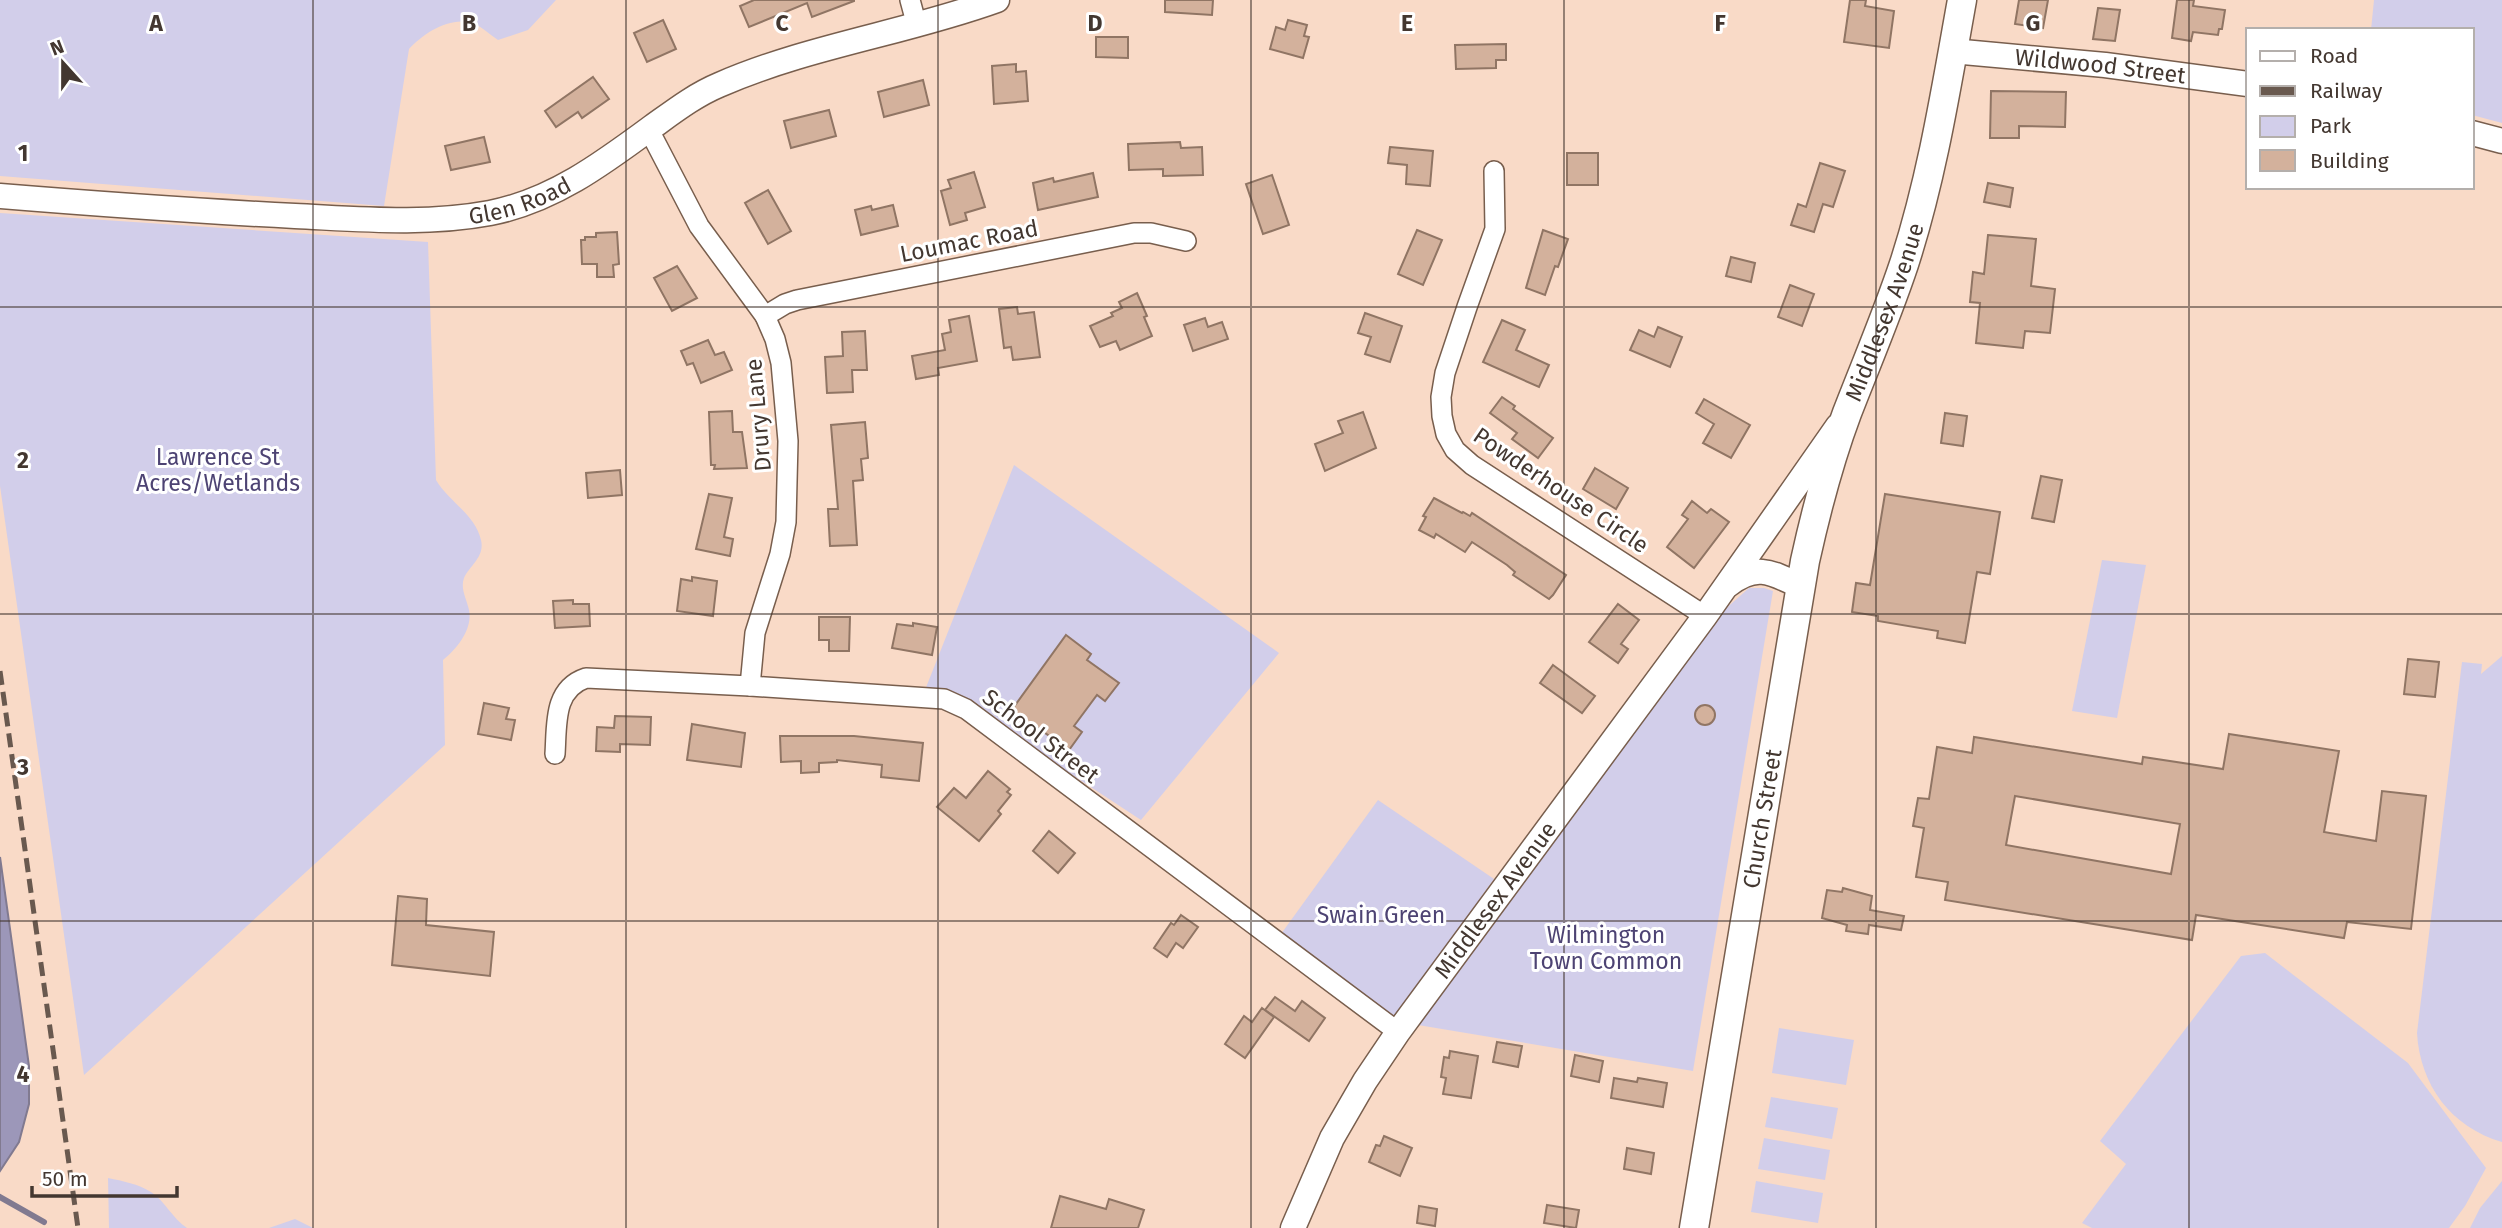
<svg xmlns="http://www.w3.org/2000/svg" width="2502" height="1228" font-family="'Fira Sans',sans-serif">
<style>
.green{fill:#d2ceea}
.water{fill:#9c97b9;stroke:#817a90;stroke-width:2}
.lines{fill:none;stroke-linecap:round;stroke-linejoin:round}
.stream{stroke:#817a90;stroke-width:6}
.building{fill:#d3b19c;stroke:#907564;stroke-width:2;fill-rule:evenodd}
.minor-casing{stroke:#785e4d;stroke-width:22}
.tertiary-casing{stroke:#785e4d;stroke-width:27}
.secondary-casing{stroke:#785e4d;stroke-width:31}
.minor{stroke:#fff;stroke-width:19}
.tertiary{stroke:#fff;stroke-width:24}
.secondary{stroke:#fff;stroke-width:28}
.rail{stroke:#69594f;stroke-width:5;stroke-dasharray:14 7;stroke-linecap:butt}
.grid{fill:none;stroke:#433730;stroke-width:2;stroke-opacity:0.55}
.labels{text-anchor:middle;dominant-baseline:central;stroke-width:6;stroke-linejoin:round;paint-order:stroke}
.street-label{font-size:23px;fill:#433730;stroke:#fff}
.park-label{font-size:23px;fill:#4d4373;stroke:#fff}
.grid-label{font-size:23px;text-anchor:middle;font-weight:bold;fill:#433730;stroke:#fff;stroke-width:6;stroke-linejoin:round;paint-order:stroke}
</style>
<rect width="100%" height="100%" fill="#f9dac7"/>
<g class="green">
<path d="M0 0H556L528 30 498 40C489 34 479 24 469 22 446 18 423 34 409 49L384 206 0 176Z"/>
<polygon points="2374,0 2502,0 2502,123 2472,115 2472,30 2371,30"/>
<path d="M0 213 428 242 436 480C449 502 475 514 481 540 485 557 470 565 464 578 460 589 467 600 469 610 473 629 457 649 443 660L445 745 84 1075 0 486Z"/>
<polygon points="1014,465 1279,653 1141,820 955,698 925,690"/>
<polygon points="2102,560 2146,565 2117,718 2072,711"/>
<polygon points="1749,588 1764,588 1773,591 1693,1071 1418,1025 1723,611"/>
<path d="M2502 656V1142C2451 1127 2420 1085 2417 1033L2462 662 2482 664 2481 674Z"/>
<polygon points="1378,800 1494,879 1395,1019 1281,934"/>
<polygon points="2265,953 2408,1063 2486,1168 2465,1206 2449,1228 2092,1228 2082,1223 2126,1164 2100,1141 2241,956"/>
<polygon points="1779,1028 1854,1040 1846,1085 1772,1073"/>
<polygon points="1771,1097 1838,1108 1832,1139 1765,1127"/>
<polygon points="1764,1138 1830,1150 1825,1180 1758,1169"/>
<path d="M108 1178C123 1181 138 1184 151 1192 165 1201 172 1218 187 1228H109Z"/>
<polygon points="1756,1181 1823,1193 1818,1223 1751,1212"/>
<polygon points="2502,1181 2502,1228 2470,1228 2480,1208"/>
<polygon points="295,1219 313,1228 269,1228"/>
</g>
<polygon class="water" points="0,857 29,1066 29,1104 19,1142 0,1171"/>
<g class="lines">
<polyline class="stream" points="0,1197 44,1222"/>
</g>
<g class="building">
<polygon points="754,0 854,0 854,1 812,17 807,3 749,27 740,6"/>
<polygon points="1165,0 1213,0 1212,15 1165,12"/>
<polygon points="1850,0 1866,0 1865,6 1894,11 1889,48 1844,42"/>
<polygon points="2019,0 2048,0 2043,28 2015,24"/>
<polygon points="2177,0 2194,0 2193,6 2225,10 2222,29 2219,29 2218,35 2193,32 2191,41 2172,38"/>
<polygon points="2098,8 2120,10 2115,41 2093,39"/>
<polygon points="663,20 676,49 647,62 634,33"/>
<polygon points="1288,20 1307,25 1304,36 1309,37 1303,58 1270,49 1276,27 1285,30"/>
<polygon points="1096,37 1128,37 1128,58 1096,57"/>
<polygon points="1506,44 1506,60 1496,60 1496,68 1456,69 1455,45"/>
<polygon points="1016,64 1016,72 1026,71 1028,101 994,104 992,66"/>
<polygon points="593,77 609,99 582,118 578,112 556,127 545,111"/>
<polygon points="923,80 929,105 884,117 878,92"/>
<polygon points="1991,91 2066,92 2065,127 2019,126 2019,138 1990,138"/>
<polygon points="829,110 836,136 791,148 784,121"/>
<polygon points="484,137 490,162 451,170 445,146"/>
<polygon points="1180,142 1181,148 1202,147 1203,175 1163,176 1163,169 1129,170 1128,144"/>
<polygon points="1390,147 1433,151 1430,186 1406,184 1407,165 1388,163"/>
<rect x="1567" y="153" width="31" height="32"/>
<polygon points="1820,163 1845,171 1833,207 1823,204 1814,232 1791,225 1798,204 1806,207"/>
<polygon points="974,172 985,207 965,213 967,220 950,225 941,191 951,188 948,180"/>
<polygon points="1093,173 1098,197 1038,210 1033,183 1053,178 1054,182"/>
<polygon points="1272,175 1289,225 1263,234 1246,184"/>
<polygon points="1988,183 2013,188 2010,207 1984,202"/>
<polygon points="768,190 791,231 768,244 745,203"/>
<polygon points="893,205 898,226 861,235 855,210 871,206 872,210"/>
<polygon points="1417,230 1442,240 1423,285 1398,274"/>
<polygon points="1543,230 1568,239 1558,267 1555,266 1545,295 1526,288"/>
<polygon points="617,232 619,264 613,265 614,277 597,277 597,264 582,264 581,240 585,240 585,237 596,237 596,233"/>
<polygon points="1988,235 2036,239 2031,286 2055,289 2050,333 2025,331 2023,348 1976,343 1980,303 1970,302 1973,272 1984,274"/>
<polygon points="1731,257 1755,263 1751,282 1726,276"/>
<polygon points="677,266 697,298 672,311 654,278"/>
<polygon points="1790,285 1814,294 1802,326 1778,317"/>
<polygon points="1137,293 1147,316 1144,317 1152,336 1120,350 1116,341 1100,347 1090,326 1113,316 1111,313 1122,308 1119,302"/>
<polygon points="1017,307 1018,314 1034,312 1040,357 1013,360 1011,347 1004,348 999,309"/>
<polygon points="1365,313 1402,326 1390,362 1365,354 1371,337 1358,333"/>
<polygon points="969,316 977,361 938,368 939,375 916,379 912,356 945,350 942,334 951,332 949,320"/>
<polygon points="1205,318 1208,327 1222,322 1228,339 1193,351 1184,325"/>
<polygon points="1502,320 1525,330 1516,350 1549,365 1539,387 1483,362"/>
<polygon points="1658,327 1682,337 1670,367 1630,350 1639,330 1654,337"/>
<polygon points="865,331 867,370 852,370 853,392 827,393 825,357 843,356 842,332"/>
<polygon points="708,340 715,355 724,352 732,370 701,383 693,363 687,365 681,351"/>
<polygon points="1502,397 1515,406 1513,409 1553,438 1538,458 1512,439 1517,433 1490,413"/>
<polygon points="1704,399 1750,425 1731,458 1703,443 1714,424 1696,413"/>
<polygon points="732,411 733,432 742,432 747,468 714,469 715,465 711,465 709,412"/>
<polygon points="1363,412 1376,448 1325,471 1315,444 1343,433 1338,421"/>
<polygon points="1945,413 1967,416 1963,446 1941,443"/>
<polygon points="865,422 868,458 861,459 863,480 853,481 857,545 830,546 828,509 838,509 831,425"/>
<polygon points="1595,468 1628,488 1616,509 1583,489"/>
<polygon points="620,470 622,495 588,498 586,473"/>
<polygon points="2041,476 2062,480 2054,522 2032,518"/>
<polygon points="709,494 732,498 724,537 733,539 730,556 696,549"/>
<polygon points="1885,494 2000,512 1990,574 1977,572 1965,643 1937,638 1938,631 1878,621 1878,616 1852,612 1856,583 1870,585"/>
<polygon points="1434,498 1462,513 1463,512 1470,516 1472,513 1566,575 1553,595 1549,599 1513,575 1515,572 1507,565 1472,542 1465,552 1436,534 1434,538 1419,530 1426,517 1423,516"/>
<polygon points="1692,501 1707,513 1711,509 1729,522 1694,568 1667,547 1688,519 1682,515"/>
<polygon points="692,577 717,581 713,616 677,611 681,579 692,581"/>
<polygon points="573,600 573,604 589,604 590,626 555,628 553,601"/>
<polygon points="1618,604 1639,620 1621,644 1628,649 1618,663 1589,642"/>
<polygon points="819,617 850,617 849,651 829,651 829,640 819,640"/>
<polygon points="913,623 937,627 932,655 892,648 897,624 913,626"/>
<polygon points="1066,635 1091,654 1087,660 1119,683 1105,701 1097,695 1074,726 1082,732 1069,750 1038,728 1034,734 1008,715"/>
<polygon points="2408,659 2439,662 2435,697 2404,694"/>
<polygon points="1553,665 1595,696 1582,713 1540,683"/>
<polygon points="484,703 509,708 506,719 515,720 511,740 478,734"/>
<circle cx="1705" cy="715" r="10"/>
<polygon points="615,716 651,717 650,745 620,744 620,752 596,751 597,727 614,728"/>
<polygon points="692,724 745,733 741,767 687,760"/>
<path d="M2229 734 2339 751 2324 832 2376 841 2382 791 2426 796 2411 929 2347 922 2344 938 2196 915 2192 940 1945 900 1948 882 1916 877 1924 828 1913 826 1918 798 1929 799 1937 747 1972 753 1974 737 2142 764 2143 757 2223 769ZM2015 796 2180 824 2171 874 2006 845Z"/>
<polygon points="780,736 854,736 923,743 919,781 881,777 882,765 837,760 837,762 819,763 819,772 801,773 801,761 781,762"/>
<polygon points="988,771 1010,789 1007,792 1011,795 998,811 1001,814 979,841 937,807 954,788 966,798"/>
<polygon points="1049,831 1075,853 1058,873 1033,851"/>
<polygon points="1843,888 1872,896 1870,910 1904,916 1901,930 1869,925 1868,934 1846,931 1847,925 1822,918 1827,890 1842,892"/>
<polygon points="398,896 427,899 426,925 494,932 490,976 392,965"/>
<polygon points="1181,915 1198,927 1183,948 1176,943 1167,957 1154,948 1171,923 1174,925"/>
<polygon points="1275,997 1295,1011 1302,1001 1325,1018 1309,1041 1265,1010"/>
<polygon points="1262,1008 1274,1017 1245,1058 1225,1044 1244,1016 1252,1022"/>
<polygon points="1497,1042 1522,1046 1518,1067 1493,1062"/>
<polygon points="1450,1051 1478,1056 1471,1098 1443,1094 1446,1078 1441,1077 1444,1057 1449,1058"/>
<polygon points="1575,1055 1603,1061 1599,1082 1571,1076"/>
<polygon points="1614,1078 1637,1082 1638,1078 1667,1083 1663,1107 1611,1098"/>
<polygon points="1384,1136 1412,1148 1400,1176 1369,1162 1376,1145 1380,1146"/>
<polygon points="1627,1148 1654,1153 1651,1174 1624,1169"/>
<polygon points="1060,1196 1106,1209 1109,1199 1144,1210 1138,1228 1051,1228"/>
<polygon points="1547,1205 1579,1210 1576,1228 1544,1223"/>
<polygon points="1419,1206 1437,1209 1435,1226 1417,1223"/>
</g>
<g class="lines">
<g class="minor-casing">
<g id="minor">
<polyline points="910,0 917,26"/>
<polyline points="649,130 699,226 765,316 775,339 781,363 788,441 786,522 780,554 755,633 750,686"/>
<polyline points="1494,171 1495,229 1467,307 1445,373 1441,397 1442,416 1446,434 1455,450 1472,465 1705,616"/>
<polyline points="765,316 785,304 797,300 1134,233 1151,233 1186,241"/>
<path d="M555 754C557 725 553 689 586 678L750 686 944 699 966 709 1398 1032"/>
</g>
</g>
<g class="tertiary-casing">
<g id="tertiary">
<path id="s1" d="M1952 51 2105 65 2248 84"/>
<polyline points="2472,133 2502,141"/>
<path id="s2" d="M0 196C98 204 197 211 295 216 360 219 426 225 490 213 552 201 602 164 652 127 673 112 695 95 719 85 808 46 906 33 997 0"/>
<path d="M1728 585C1756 563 1771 572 1800 586"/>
<path id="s3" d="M1293 1228 1332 1138 1365 1081 1398 1032 1705 616 1838 426"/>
</g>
</g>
<g class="secondary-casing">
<g id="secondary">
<path id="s4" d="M1694 1228 1805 561C1816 511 1829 461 1847 413 1866 364 1887 315 1904 264 1932 178 1946 89 1962 0"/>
</g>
</g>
<use href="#minor" class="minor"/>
<use href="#tertiary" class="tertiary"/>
<use href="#secondary" class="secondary"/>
<polyline class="rail" points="0,671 78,1228"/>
</g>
<path class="grid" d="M313 0V1228M626 0V1228M938 0V1228M1251 0V1228M1564 0V1228M1876 0V1228M2189 0V1228M0 307H2502M0 614H2502M0 921H2502"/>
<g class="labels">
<g class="street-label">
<text stroke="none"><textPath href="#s1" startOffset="149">Wildwood Street</textPath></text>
<text stroke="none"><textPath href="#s2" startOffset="523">Glen Road</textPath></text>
<text transform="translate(969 241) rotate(-11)">Loumac Road</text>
<text stroke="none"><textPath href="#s4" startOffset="938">Middlesex Avenue</textPath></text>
<text transform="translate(758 415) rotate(-95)">Drury Lane</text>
<text transform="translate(1561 490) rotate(34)">Powderhouse Circle</text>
<text transform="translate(1041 736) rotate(37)">School Street</text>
<text stroke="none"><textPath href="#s4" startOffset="415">Church Street</textPath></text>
<text stroke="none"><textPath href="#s3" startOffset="387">Middlesex Avenue</textPath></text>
</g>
<g class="park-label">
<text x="218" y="457">Lawrence St<tspan x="218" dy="26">Acres/Wetlands</tspan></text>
<text x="1381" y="915">Swain Green</text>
<text x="1606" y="935">Wilmington<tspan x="1606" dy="26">Town Common</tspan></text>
</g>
</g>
<g class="grid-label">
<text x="156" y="31">A</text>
<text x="469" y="31">B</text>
<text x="782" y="31">C</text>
<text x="1095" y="31">D</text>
<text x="1407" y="31">E</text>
<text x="1720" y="31">F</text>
<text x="2033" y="31">G</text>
<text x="23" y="161">1</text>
<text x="23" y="468">2</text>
<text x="23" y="775">3</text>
<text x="23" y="1082">4</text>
</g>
<rect x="2246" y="28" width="228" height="161" fill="#ffffff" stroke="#b4afac" stroke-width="2"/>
<rect x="2260" y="51" width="35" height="10" fill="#ffffff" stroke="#b4afac" stroke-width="2"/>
<text x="2310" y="63" font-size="21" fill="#433730">Road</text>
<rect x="2260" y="86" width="35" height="10" fill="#69594f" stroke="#b4afac" stroke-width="2"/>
<text x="2310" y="98" font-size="21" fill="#433730">Railway</text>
<rect x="2260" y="116" width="35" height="21" fill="#d2ceea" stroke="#b4afac" stroke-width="2"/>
<text x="2310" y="133" font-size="21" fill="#433730">Park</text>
<rect x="2260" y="150" width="35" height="21" fill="#d3b19c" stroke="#b4afac" stroke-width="2"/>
<text x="2310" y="168" font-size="21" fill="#433730">Building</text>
<g transform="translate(63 63) rotate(339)" stroke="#ffffff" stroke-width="5" paint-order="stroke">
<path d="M0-5L12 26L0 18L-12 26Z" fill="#433730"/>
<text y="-10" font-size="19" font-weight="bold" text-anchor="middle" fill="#433730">N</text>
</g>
<path d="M32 1186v10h145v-10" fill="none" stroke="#433730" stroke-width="3.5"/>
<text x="42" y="1186" font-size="21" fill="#433730" stroke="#ffffff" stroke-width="5" paint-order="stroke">50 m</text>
</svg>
